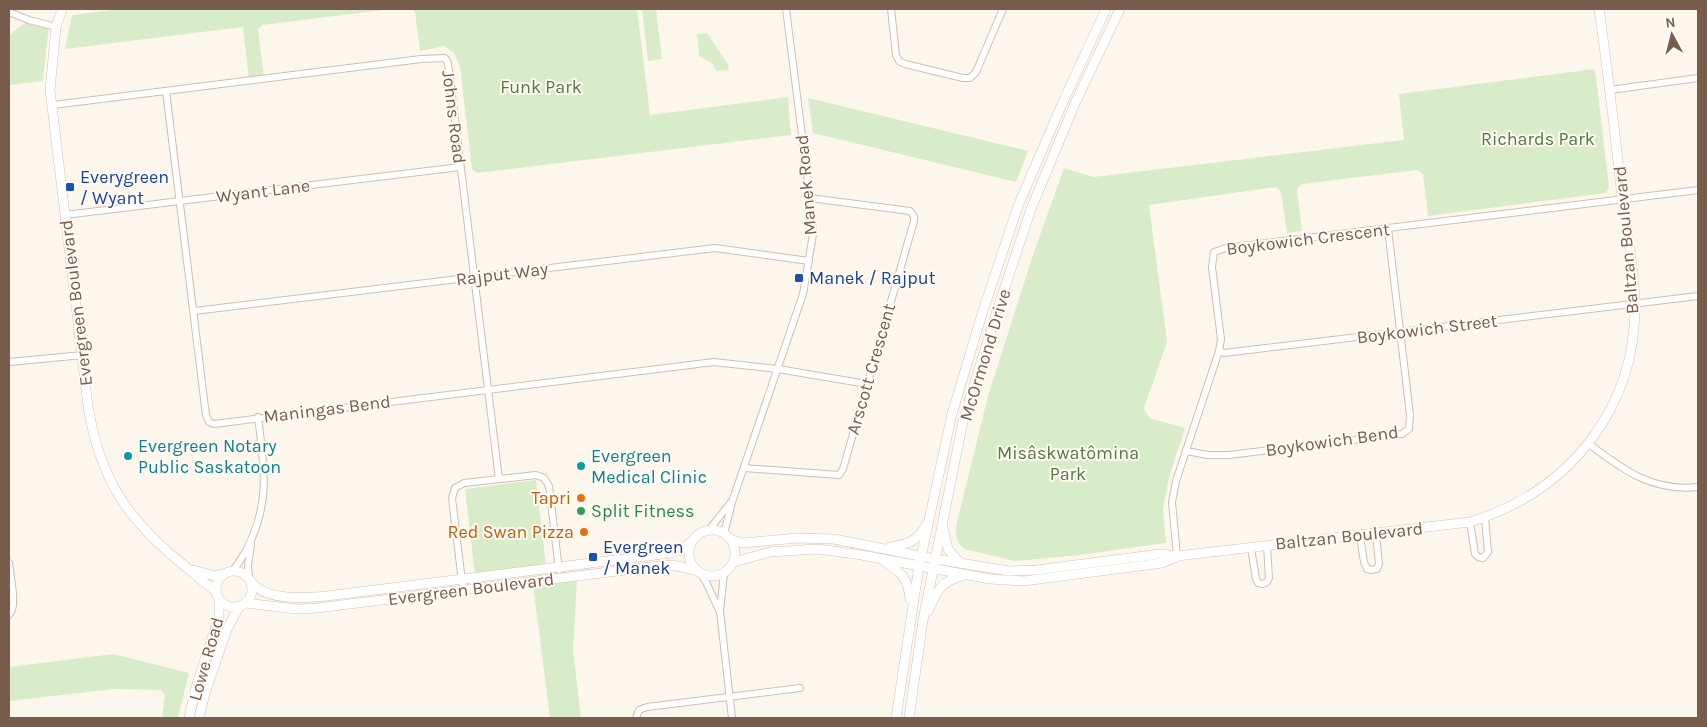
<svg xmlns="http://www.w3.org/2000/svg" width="1707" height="727" font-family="Karla,sans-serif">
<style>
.green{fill:#d8ecc9}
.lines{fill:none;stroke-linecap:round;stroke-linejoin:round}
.street-casing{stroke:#d1beb0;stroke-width:8}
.secondary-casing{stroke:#d6c0b0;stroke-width:10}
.street{stroke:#fff;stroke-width:6}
.secondary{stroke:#fff;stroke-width:9}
.transit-dot{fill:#1a4fb4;stroke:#fffaf3;stroke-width:2}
.culture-dot{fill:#0f9aa8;stroke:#fffaf3;stroke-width:2}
.food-dot{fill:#e8710a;stroke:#fffaf3;stroke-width:2}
.leisure-dot{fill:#2e9e5b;stroke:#fffaf3;stroke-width:2}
.labels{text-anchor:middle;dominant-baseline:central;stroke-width:4;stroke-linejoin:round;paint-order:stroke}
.park-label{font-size:18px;fill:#537a41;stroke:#fffaf3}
.street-label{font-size:18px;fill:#7a5c4d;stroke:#fffaf3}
.transit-label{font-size:18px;fill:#164399;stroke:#fffaf3;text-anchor:start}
.culture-label{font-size:18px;fill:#0d838f;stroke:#fffaf3;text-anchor:start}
.food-label{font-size:18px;fill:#c56008;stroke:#fffaf3;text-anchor:end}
.leisure-label{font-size:18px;fill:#27864d;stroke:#fffaf3;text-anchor:start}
</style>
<rect width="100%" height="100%" fill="#fdf6ec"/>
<g class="green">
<polygon points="121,9 392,9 262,25 258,29 264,78 249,80 243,27 65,49 72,15"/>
<polygon points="412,9 637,9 650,115 788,97 791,135 477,173 472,169 460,66 454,53 444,46 420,51 415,12"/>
<polygon points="642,9 656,9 662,59 648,61"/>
<polygon points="29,20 49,25 43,81 9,85 9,35"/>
<polygon points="707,33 729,66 728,70 717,71 712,63 699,56 697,34"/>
<path d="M1595 69 1609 187 1606 193 1428 216 1423 174 1417 170 1302 184 1297 189 1302 231 1287 233 1281 192 1276 187 1149 205 1167 342 1144 408 1149 418 1185 428 1169 477 1163 509 1166 543 1079 555 1015 561 965 549C954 542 955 530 958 518L988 396 1033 255 1064 168 1093 177 1404 140 1399 94Z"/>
<polygon points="808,98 1028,151 1016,182 813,133"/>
<polygon points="536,480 546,565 475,574 465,489"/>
<polygon points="577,580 573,650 581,718 550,718 533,585"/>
<polygon points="113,654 189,673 178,718 162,718 165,695 161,690 114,689 9,701 9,667"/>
</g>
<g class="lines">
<g class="street-casing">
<g id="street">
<polyline points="891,9 896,55 899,61 905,64 963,78 970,78 976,72 1003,9"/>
<polyline points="9,12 29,20 56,27"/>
<polyline points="1610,90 1698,78"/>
<polyline points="166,91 206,415 209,422 214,424 714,362 778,369 867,384"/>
<polyline points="53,105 421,59 445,58 448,63 499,479"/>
<polyline points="65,215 460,167"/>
<polyline points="194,311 715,248 809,261"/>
<polyline points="1219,351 1224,353 1698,296"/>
<polyline points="9,362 83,355"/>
<path d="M1589 444C1623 470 1653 492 1698 487"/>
<polyline points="1186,451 1208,455 1229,455 1402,434 1409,429 1410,415 1388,229"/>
<polyline points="744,468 839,475 843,469 914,221 914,216 910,211 810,198"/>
<polyline points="1470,522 1475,554 1478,557 1483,558 1488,552 1485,518"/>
<polyline points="709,530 731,502"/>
<polyline points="724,533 733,499 803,294 813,234 810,198 786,9"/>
<polyline points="1360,536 1364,562 1367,569 1371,570 1377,569 1379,564 1376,534"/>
<polyline points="1251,548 1256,579 1258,583 1263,584 1267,582 1269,578 1267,546"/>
<polyline points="1177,556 1172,502 1176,481 1219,351 1221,339 1212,267 1214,252 1226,248 1698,190"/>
<path d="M9 563C10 576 18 607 9 615"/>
<path d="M232 571C239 564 242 557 247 549 271 501 264 467 258 417"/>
<polyline points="700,573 706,582 719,610"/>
<polyline points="724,573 720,611 732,718"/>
<polyline points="249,578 248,565 251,544"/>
<polyline points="463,590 452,498 455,488 464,483 536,475 544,478 549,486 559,570"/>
<polyline points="636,718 639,710 647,707 800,688"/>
</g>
</g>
<g class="secondary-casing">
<g id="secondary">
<path d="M62 9 56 27 50 90 88 406C100 480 128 521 186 567 196 575 205 584 216 591"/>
<polyline points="943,528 948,549 960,563"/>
<circle cx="712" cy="553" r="23"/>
<path d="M732 540 743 543 797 538 834 539 935 559 1009 571 1037 570 1160 554 1177 556 1470 522C1570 491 1636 409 1635 303 1634 267 1627 232 1622 197 1615 134 1608 71 1599 9"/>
<path d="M890 547C907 545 918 541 926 525"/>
<path d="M884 561C901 573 908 577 910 599"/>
<polyline points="734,562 770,552 817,549 856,554 990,579 1024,581 1162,563 1177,557"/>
<polyline points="193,570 215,576 224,574"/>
<circle cx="234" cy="589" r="18"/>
<path d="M252 583C267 601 305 598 327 596L671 553 683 548 691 542"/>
<polyline points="246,603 297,609 317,608 649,567 673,565 695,570"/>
<path d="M928 611C937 592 940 581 962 576"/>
<polyline points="189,718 196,687 219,617 219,599"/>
<polyline points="199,718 205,693 227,629 239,607"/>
<polyline points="896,718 919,566 952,414 982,314 1018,206 1062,104 1106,9"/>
<polyline points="909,718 923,620 963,421 995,317 1031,209 1076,101 1120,9"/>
</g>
</g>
<use href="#street" class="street"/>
<use href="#secondary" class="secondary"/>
</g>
<g class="transit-dot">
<rect x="65" y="182" width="10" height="10" rx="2.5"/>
<rect x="794" y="273" width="10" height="10" rx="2.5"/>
<rect x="588" y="552" width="10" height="10" rx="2.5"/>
</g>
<g class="culture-dot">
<circle cx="128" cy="456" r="5"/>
<circle cx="581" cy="466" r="5"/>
</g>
<g class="food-dot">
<circle cx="581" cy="498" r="5"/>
<circle cx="584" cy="532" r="5"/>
</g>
<circle class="leisure-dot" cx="581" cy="511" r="5"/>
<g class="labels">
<g class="park-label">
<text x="541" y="87">Funk Park</text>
<text x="1538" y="139">Richards Park</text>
<text x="1068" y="453">Misâskwatômina<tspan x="1068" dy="21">Park</tspan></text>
</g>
<g class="street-label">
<text transform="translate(454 117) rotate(83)">Johns Road</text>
<text transform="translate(806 185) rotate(-95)">Manek Road</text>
<text transform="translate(263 191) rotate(-7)">Wyant Lane</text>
<text transform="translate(1308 239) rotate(-7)">Boykowich Crescent</text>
<text transform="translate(1626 240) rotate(-95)">Baltzan Boulevard</text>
<text transform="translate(502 274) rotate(-7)">Rajput Way</text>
<text transform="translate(76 303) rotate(-97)">Evergreen Boulevard</text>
<text transform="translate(1427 329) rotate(-7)">Boykowich Street</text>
<text transform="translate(985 355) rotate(-73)">McOrmond Drive</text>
<text transform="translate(871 369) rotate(-74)">Arscott Crescent</text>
<text transform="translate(327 409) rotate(-7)">Maningas Bend</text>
<text transform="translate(1332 441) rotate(-8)">Boykowich Bend</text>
<text transform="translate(1349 536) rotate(-6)">Baltzan Boulevard</text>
<text transform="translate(471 589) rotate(-7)">Evergreen Boulevard</text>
<text transform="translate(206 659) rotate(-74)">Lowe Road</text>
</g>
<g class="transit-label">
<text x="80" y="177">Everygreen<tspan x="80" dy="21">/ Wyant</tspan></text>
<text x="809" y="278">Manek / Rajput</text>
<text x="603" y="547">Evergreen<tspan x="603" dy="21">/ Manek</tspan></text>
</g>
<g class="culture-label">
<text x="138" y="446">Evergreen Notary<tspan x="138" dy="21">Public Saskatoon</tspan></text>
<text x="591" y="456">Evergreen<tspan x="591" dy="21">Medical Clinic</tspan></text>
</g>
<g class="food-label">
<text x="571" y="498">Tapri</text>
<text x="574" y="532">Red Swan Pizza</text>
</g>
<g class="leisure-label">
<text x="591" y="511">Split Fitness</text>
</g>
</g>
<rect width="1707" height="727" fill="none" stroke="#7a5c4d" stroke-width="20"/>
<g transform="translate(1672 35) rotate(353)" stroke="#fffaf3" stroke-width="4" paint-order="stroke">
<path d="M0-4L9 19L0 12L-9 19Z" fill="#7a5c4d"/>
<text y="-8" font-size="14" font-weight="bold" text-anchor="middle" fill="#7a5c4d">N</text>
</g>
</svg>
